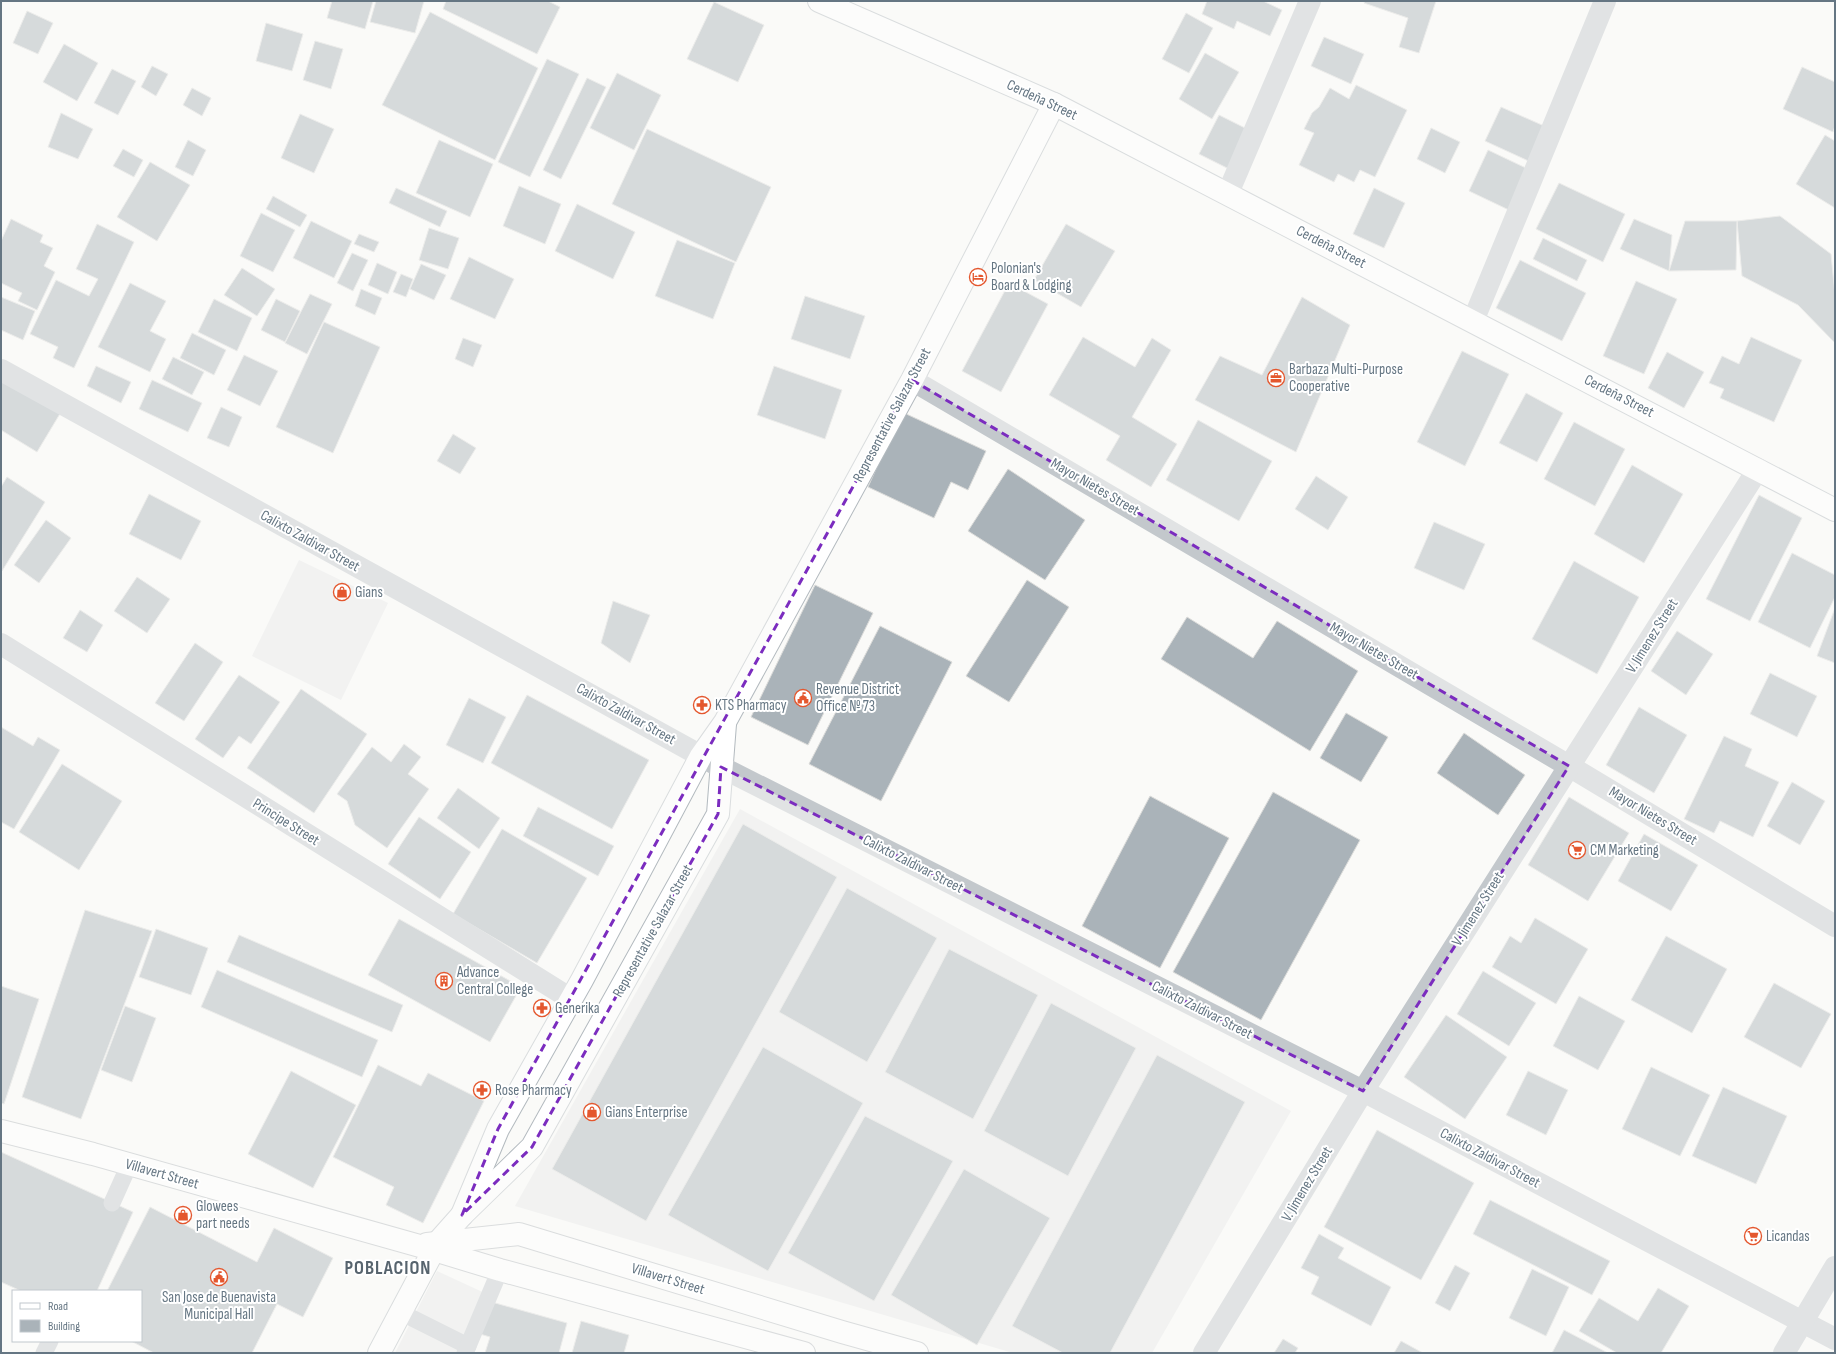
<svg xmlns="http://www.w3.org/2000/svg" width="1836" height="1354" font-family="'Sofia Sans Condensed',sans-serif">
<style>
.built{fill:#e8e9e9}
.building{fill:#aab3b9;stroke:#dcdcda}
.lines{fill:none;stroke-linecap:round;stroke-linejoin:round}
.secondary-casing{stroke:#b3babf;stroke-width:24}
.primary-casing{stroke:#b5babe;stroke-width:24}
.lane{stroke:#c3c8cc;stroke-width:17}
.street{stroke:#c3c8cc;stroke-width:22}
.secondary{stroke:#fff;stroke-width:22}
.primary{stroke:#fff;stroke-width:22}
.marked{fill:none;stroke:#7b2cbf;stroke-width:3;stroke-dasharray:8 5;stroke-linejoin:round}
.labels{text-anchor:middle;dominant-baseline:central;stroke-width:4;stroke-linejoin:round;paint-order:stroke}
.street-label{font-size:15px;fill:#657683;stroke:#fff}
.poi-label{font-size:15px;fill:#657683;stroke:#fff;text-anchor:start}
.district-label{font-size:19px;font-weight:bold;letter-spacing:1px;fill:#57646e;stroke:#fff}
</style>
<rect width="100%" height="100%" fill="#fafaf8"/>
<g class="built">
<polygon points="299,560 388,603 341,700 252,656"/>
<polygon points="740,809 1291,1111 1152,1353 1013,1353 515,1206"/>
<polygon points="437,1271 489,1295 470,1353 395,1353"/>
</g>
<g class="building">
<polygon points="332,1 373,1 365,29 327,18"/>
<polygon points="376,1 424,1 415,33 370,22"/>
<polygon points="446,1 548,1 560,7 537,54 443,9"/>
<polygon points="1207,1 1263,1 1282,10 1270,36 1237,21 1234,29 1202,14"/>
<polygon points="1365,1 1436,1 1419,53 1399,47 1408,18 1364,3"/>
<polygon points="714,2 764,25 738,82 687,59"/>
<polygon points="27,11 53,23 38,54 13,43"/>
<polygon points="430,12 538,68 495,160 382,105"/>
<polygon points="1186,13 1213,28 1189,73 1162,59"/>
<polygon points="266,23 303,34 292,71 256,61"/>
<polygon points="1324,37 1364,54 1351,84 1311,66"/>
<polygon points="315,41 343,49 331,89 303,80"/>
<polygon points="64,44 98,63 77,101 43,82"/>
<polygon points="1205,53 1239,72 1212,119 1179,99"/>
<polygon points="547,59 579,74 530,177 498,162"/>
<polygon points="152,66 168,74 156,96 141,87"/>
<polygon points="1802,67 1835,82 1835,126 1833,132 1783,109"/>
<polygon points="112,69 136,81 118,115 94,103"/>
<polygon points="617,73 661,95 634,150 590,128"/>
<polygon points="587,78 606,87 561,179 543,170"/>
<polygon points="1356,85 1407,110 1375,177 1360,170 1354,182 1338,174 1334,182 1299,165 1314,133 1304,129 1312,113 1319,107 1330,88 1349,99"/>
<polygon points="192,88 211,98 202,116 183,105"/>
<polygon points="1501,107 1551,129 1535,164 1485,141"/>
<polygon points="61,113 93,129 78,159 48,147"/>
<polygon points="300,114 334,129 314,173 281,158"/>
<polygon points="1219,115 1251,131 1231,170 1199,154"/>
<polygon points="1431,128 1460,142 1445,173 1417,159"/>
<polygon points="647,129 771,187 736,262 612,204"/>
<polygon points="1825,135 1835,141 1835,208 1796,184"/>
<polygon points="188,140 206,150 193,176 175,167"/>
<polygon points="439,140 493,164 470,217 416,193"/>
<polygon points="123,149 143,160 134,177 113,166"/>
<polygon points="1488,150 1530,170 1511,211 1469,191"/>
<polygon points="150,162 190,185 157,241 117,217"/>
<polygon points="1559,183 1625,214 1603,262 1536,229"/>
<polygon points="519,186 561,204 545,244 503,226"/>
<polygon points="396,188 447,211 440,227 389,203"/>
<polygon points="1374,188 1405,203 1384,248 1353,234"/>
<polygon points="273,196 307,215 300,227 266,209"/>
<polygon points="577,204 635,232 613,279 555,251"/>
<polygon points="261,213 295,230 273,272 240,256"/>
<polygon points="1780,216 1831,254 1835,295 1835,343 1798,305 1742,276 1737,221"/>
<polygon points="11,219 43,235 40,242 53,248 44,266 55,272 37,310 18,301 22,293 1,283 1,241"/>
<polygon points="1634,219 1672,235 1669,271 1620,249"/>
<polygon points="311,221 352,241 334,278 293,258"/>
<polygon points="1685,221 1737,221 1736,270 1669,271"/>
<polygon points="97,224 134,242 74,368 53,358 58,347 30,334 56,280 89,296 98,279 76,269"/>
<polygon points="1066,224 1115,251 1081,307 1034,280"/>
<polygon points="429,228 459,238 448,269 419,260"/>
<polygon points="359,234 379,242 374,252 354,244"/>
<polygon points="1543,238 1587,260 1577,281 1533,259"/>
<polygon points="677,240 735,263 713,319 655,296"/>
<polygon points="352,253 368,260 353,291 337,283"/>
<polygon points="469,257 514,279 495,319 450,299"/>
<polygon points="1520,260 1586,293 1562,341 1496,308"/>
<polygon points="377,263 397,272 388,294 368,285"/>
<polygon points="421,264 446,275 434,300 410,289"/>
<polygon points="242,268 275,289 257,316 224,295"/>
<polygon points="401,274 413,279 406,297 393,292"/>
<polygon points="1636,281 1677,299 1644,374 1603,356"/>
<polygon points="130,283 166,301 150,331 166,339 150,372 98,347"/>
<polygon points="1009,283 1048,304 1001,392 962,371"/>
<polygon points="361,289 382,298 375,315 355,306"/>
<polygon points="310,294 332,304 307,354 285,343"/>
<polygon points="805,296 865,316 850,359 791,339"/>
<polygon points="1,297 35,311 23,340 1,330"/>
<polygon points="1302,297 1350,325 1296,452 1195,400 1220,356 1262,375"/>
<polygon points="214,299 252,318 237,351 198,332"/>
<polygon points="276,299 300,311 285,342 261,330"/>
<polygon points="324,322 380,347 333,453 276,427"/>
<polygon points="192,333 226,350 214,375 180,358"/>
<polygon points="1083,337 1135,367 1152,338 1171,350 1132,417 1177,444 1151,487 1106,460 1120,436 1049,395"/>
<polygon points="1751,337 1802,360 1774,422 1720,398 1724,389 1709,383 1722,356 1739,364"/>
<polygon points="463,338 482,345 473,367 455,359"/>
<polygon points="1462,351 1509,374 1465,466 1417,442"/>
<polygon points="1667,352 1704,372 1684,408 1648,388"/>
<polygon points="244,355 278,371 260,406 227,390"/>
<polygon points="173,357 204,372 192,395 162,379"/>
<polygon points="96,366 131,382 121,403 87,386"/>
<polygon points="774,366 842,390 825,439 757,415"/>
<polygon points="1,376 61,412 37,452 1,430"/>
<polygon points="152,380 202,403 188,432 139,409"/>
<polygon points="1526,393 1563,413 1537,462 1499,443"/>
<polygon points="221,407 242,417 229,447 207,438"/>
<polygon points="902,412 986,451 968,490 951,482 934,518 868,487"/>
<polygon points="1198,420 1272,461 1239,521 1166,480"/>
<polygon points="1574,422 1625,449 1595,506 1544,479"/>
<polygon points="453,434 476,448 460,474 437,461"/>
<polygon points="1632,465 1683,494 1644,563 1594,534"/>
<polygon points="1008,469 1085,520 1045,580 968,531"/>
<polygon points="1316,476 1348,497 1328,530 1295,509"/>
<polygon points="7,477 45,502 2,571 1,487"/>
<polygon points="149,494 201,521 181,560 129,534"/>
<polygon points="1759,495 1802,518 1750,621 1706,599"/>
<polygon points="46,520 71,538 39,583 14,565"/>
<polygon points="1434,522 1485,544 1464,590 1414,568"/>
<polygon points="1792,553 1835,575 1835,597 1810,648 1758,622"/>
<polygon points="1574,561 1639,597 1597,674 1532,639"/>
<polygon points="137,577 170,599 147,633 114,611"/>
<polygon points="1027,580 1069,607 1009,702 966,676"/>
<polygon points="815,585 873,613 808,745 751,717"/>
<polygon points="613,601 650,615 630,663 601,643"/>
<polygon points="1835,608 1835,663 1817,656"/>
<polygon points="80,610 103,625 87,652 63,638"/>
<polygon points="1187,617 1253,658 1277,621 1358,671 1310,751 1161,659"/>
<polygon points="880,626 952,662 881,801 809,764"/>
<polygon points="1677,631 1713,654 1686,695 1651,671"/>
<polygon points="195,643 223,662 184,721 155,703"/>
<polygon points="1770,673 1817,696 1797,737 1750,714"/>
<polygon points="239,675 280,702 251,744 239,736 223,758 195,739"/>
<polygon points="301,689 367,734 314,813 247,768"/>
<polygon points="527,695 649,760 612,829 491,763"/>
<polygon points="469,698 506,717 483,763 446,745"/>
<polygon points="1639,707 1687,735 1654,793 1606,765"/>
<polygon points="1346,713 1388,737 1361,782 1320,758"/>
<polygon points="1,727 33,746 38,737 60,750 14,829 1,822"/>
<polygon points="1464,733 1525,775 1498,815 1437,773"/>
<polygon points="1724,736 1752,749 1745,766 1779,782 1753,837 1720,821 1714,833 1684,819"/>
<polygon points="404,744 421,757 408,774 429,789 387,848 355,825 347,801 337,794 372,747 391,762"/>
<polygon points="62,764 122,801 79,870 19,832"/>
<polygon points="1792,782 1825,801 1800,845 1767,826"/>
<polygon points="458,788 500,818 479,849 437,818"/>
<polygon points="1273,792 1360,840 1261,1020 1173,972"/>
<polygon points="1150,796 1229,838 1160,968 1082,926"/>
<polygon points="1569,797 1629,833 1588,901 1528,865"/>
<polygon points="538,807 614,846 598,876 523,836"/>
<polygon points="419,817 471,852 440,899 388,864"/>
<polygon points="743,824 837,877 646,1221 552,1169"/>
<polygon points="502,829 587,878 537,963 453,914"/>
<polygon points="1644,834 1698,865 1671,911 1618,881"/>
<polygon points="847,888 937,938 867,1062 779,1012"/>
<polygon points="85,910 152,931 81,1119 22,1097"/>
<polygon points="1535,918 1588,949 1556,1004 1492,967 1510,936 1521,943"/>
<polygon points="399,919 521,987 490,1042 368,975"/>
<polygon points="156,929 208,948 191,995 139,977"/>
<polygon points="239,935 403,1005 392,1032 227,962"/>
<polygon points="1666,936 1727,969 1692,1033 1631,1000"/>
<polygon points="949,949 1038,995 973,1119 885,1072"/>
<polygon points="217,970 378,1040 362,1077 201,1007"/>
<polygon points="1483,971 1536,1003 1509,1046 1457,1014"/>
<polygon points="1774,983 1831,1014 1801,1068 1744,1037"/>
<polygon points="1,986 39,999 4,1104 1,1103"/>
<polygon points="1579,996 1625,1021 1598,1070 1553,1046"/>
<polygon points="1051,1003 1136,1048 1068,1176 984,1131"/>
<polygon points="125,1006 156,1018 132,1082 101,1070"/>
<polygon points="1446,1015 1507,1057 1465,1119 1404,1077"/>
<polygon points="763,1047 863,1103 768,1271 668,1215"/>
<polygon points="1157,1055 1245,1102 1110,1353 1063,1353 1012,1326"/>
<polygon points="378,1065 421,1086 428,1073 484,1101 423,1223 386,1205 394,1187 333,1157"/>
<polygon points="1651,1067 1710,1095 1680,1156 1622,1129"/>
<polygon points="291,1071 356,1105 313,1188 248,1154"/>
<polygon points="1528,1071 1568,1090 1546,1135 1506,1115"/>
<polygon points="1723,1087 1787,1116 1756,1184 1692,1156"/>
<polygon points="865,1116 953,1161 874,1301 788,1253"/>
<polygon points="1377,1130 1474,1183 1421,1280 1324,1227"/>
<polygon points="1,1152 133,1212 97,1291 21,1291 1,1282"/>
<polygon points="964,1169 1050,1218 977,1345 891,1295"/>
<polygon points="1490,1200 1610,1261 1592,1295 1473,1234"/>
<polygon points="150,1207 257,1262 274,1228 333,1258 303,1317 277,1304 252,1353 154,1353 131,1341 141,1341 141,1291 107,1291"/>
<polygon points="1319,1234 1344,1248 1338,1258 1391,1287 1371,1326 1311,1294 1319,1277 1301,1268"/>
<polygon points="1455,1265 1470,1273 1450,1311 1435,1303"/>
<polygon points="1532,1269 1569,1287 1546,1336 1509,1318"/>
<polygon points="1658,1288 1689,1306 1661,1353 1617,1353 1579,1331 1599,1298 1638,1321"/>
<polygon points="488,1301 567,1323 559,1353 485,1353 490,1337 480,1334"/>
<polygon points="581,1321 629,1335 624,1353 572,1353"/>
<polygon points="1564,1330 1608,1353 1552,1353"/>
<polygon points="1283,1339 1298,1348 1295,1353 1274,1353"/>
<polygon points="1401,1341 1423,1353 1394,1353"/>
</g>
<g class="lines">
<g class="secondary-casing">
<g id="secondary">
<polyline points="819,1 1054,104 1835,510"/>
<polyline points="462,1215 498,1129 582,980 701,756 725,722 912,380 1054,104"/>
<polyline points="379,1353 438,1242 462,1215 532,1147 718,814 725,724"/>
</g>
</g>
<g class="primary-casing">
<g id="primary">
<polyline points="1,1131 93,1154 434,1250 500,1270 804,1353"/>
<polyline points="427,1244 519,1234 842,1332 917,1353"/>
</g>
</g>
<g class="lane">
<polyline points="112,1203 129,1165"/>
<polyline points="400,1312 468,1346 465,1353"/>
<polyline points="468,1346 500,1270"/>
<polyline points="44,1353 50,1341"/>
</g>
<g class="street">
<polyline points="1228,193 1310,1"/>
<polyline points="1473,321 1605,1"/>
<polyline points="1,370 721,767 1363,1091 1835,1339"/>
<polyline points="912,380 1569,766 1835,926"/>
<polyline points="1,644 571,999"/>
<polyline points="1204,1353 1363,1091 1758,469"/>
<polyline points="1784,1353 1835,1267"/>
</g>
<use href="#secondary" class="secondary"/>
<use href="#primary" class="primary"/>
</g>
<path d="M0 0H1836V1354H0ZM912 380 1569 766 1363 1091 721 767 718 814 532 1147 462 1215 498 1129Z" fill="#fafaf8" fill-opacity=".55" fill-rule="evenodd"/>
<path class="marked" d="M912 380 1569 766 1363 1091 721 767 718 814 532 1147 462 1215 498 1129Z"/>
<defs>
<g id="hotel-ring" transform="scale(0.9)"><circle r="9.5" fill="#fff" stroke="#e4572e" stroke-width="1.5"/><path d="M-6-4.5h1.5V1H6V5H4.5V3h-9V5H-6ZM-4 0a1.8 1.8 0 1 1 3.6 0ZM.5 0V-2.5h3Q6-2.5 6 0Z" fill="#e4572e"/></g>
<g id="office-ring" transform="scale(0.9)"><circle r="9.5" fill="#fff" stroke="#e4572e" stroke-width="1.5"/><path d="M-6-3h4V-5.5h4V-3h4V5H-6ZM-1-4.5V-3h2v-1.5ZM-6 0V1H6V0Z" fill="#e4572e"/></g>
<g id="shop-ring" transform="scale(0.9)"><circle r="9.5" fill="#fff" stroke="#e4572e" stroke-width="1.5"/><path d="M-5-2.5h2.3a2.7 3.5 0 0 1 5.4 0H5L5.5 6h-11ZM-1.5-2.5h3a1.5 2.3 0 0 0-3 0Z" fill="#e4572e"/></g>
<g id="civic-ring" transform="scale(0.9)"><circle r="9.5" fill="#fff" stroke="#e4572e" stroke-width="1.5"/><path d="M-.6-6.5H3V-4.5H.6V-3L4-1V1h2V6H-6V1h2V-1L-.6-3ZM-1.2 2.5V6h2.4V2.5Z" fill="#e4572e"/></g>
<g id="pharmacy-ring" transform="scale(0.9)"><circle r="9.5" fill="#fff" stroke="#e4572e" stroke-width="1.5"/><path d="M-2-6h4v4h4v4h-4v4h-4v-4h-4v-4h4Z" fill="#e4572e"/></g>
<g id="supermarket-ring" transform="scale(0.9)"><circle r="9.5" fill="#fff" stroke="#e4572e" stroke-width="1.5"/><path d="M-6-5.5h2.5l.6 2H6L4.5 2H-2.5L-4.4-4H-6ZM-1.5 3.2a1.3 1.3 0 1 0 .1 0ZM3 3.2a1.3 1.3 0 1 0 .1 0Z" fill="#e4572e"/></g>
<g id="building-ring" transform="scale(0.9)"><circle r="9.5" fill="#fff" stroke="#e4572e" stroke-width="1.5"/><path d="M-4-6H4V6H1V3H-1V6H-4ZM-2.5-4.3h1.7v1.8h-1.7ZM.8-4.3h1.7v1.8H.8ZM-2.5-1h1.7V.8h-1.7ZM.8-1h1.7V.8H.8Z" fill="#e4572e"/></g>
</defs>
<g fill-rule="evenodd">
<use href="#hotel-ring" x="978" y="277"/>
<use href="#office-ring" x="1276" y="378"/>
<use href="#shop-ring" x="342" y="592"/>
<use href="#civic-ring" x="803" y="698"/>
<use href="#pharmacy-ring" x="702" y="705"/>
<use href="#supermarket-ring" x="1577" y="850"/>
<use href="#building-ring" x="444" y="981"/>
<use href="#pharmacy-ring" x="542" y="1008"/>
<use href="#pharmacy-ring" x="482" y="1090"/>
<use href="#shop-ring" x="592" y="1112"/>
<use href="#shop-ring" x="183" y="1215"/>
<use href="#supermarket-ring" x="1753" y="1236"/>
<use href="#civic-ring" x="219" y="1277"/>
</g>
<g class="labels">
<g class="street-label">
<text transform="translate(1042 100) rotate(25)">Cerdeña Street</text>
<text transform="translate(1331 247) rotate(27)">Cerdeña Street</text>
<text transform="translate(1619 396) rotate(27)">Cerdeña Street</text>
<text transform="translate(892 415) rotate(-62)">Representative Salazar Street</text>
<text transform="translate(1095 487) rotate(30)">Mayor Nietes Street</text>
<text transform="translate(310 541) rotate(29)">Calixto Zaldivar Street</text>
<text transform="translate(1652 636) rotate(-58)">V. Jimenez Street</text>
<text transform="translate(1374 651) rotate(30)">Mayor Nietes Street</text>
<text transform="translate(626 714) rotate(29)">Calixto Zaldivar Street</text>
<text transform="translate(1653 816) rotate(31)">Mayor Nietes Street</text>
<text transform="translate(286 822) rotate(32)">Principe Street</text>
<text transform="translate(913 864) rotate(27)">Calixto Zaldivar Street</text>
<text transform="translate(1478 909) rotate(-58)">V. Jimenez Street</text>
<text transform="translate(653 931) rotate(-61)">Representative Salazar Street</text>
<text transform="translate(1202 1010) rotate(27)">Calixto Zaldivar Street</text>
<text transform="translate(1490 1158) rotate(28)">Calixto Zaldivar Street</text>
<text transform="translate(162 1174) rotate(16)">Villavert Street</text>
<text transform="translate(1307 1184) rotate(-59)">V. Jimenez Street</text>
<text transform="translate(668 1279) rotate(17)">Villavert Street</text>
</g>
<g class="poi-label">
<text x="991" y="268">Polonian's<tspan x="991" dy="17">Board &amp; Lodging</tspan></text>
<text x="1289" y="369">Barbaza Multi-Purpose<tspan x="1289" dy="17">Cooperative</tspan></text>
<text x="355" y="592">Gians</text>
<text x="816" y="689">Revenue District<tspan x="816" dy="17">Office № 73</tspan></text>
<text x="715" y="705">KTS Pharmacy</text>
<text x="1590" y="850">CM Marketing</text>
<text x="457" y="972">Advance<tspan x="457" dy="17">Central College</tspan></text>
<text x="555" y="1008">Generika</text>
<text x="495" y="1090">Rose Pharmacy</text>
<text x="605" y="1112">Gians Enterprise</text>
<text x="196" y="1206">Glowees<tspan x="196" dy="17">part needs</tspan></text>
<text x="1766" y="1236">Licandas</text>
<text x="219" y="1297" text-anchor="middle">San Jose de Buenavista<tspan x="219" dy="17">Municipal Hall</tspan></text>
</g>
<g class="district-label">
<text x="388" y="1268">POBLACION</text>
</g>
</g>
<rect width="1836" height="1354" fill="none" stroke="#657683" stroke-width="4"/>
<rect x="12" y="1290" width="130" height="52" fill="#ffffff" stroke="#c1c8cd"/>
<rect x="20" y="1303" width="20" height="6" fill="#ffffff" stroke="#c1c8cd"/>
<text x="48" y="1310" font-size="12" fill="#657683">Road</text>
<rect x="20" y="1320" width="20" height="12" fill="#aab3b9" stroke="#c1c8cd"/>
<text x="48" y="1330" font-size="12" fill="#657683">Building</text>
</svg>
